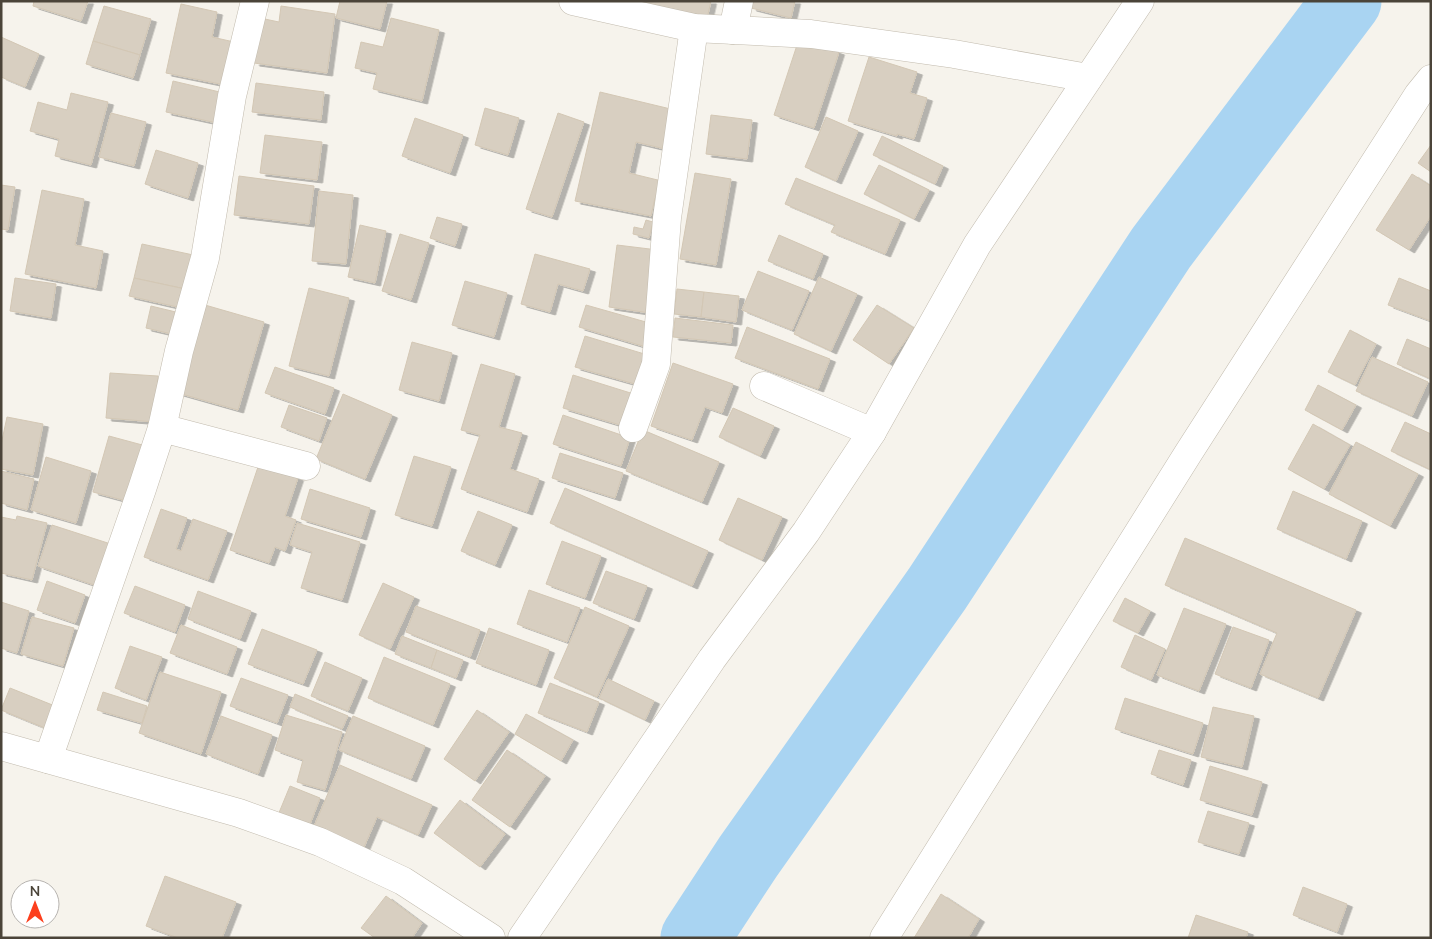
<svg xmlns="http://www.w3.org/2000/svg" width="1432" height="939" font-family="'Nunito Sans',sans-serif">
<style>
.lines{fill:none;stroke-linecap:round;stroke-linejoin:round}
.river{stroke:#a9d4f2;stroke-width:69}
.building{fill:#d8cfc1;stroke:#d3c7b4;filter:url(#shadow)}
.street-casing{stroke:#c2bbae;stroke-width:29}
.street{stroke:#fff;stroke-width:28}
</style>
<defs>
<filter id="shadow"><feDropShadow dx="5.5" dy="3" stdDeviation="0" flood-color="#0004"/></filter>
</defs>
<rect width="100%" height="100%" fill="#f6f3ec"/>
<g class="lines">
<polyline class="river" points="695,938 748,857 937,589 1161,248 1347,1"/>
</g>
<g class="building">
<polygon points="34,1 88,1 81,21 33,6"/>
<polygon points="340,1 387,1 380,29 336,18"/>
<polygon points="642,1 711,1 706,23 640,9"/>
<polygon points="753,1 795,1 791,18 751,8"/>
<polygon points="181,4 217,12 212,37 234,42 225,85 166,73"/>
<polygon points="104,6 151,19 140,55 93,41"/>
<polygon points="281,6 335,14 327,73 254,63 260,18 279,22"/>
<polygon points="391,18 439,30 422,101 373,89 377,73 355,68 361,42 383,47"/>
<polygon points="1,37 39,54 25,87 1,77"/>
<polygon points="799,39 839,52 814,128 774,115"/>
<polygon points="93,41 140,55 133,78 86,64"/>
<polygon points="869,57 917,72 910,93 927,98 914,139 897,134 897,136 848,121"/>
<polygon points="173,81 224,93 217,123 166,112"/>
<polygon points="256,83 324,92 321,120 252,112"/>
<polygon points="600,92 679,111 669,150 636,142 629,173 670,183 655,198 651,216 575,201"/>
<polygon points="71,93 108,102 91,165 55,156 59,139 30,131 38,102 67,110"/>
<polygon points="485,108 519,118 508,155 475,145"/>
<polygon points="111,113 146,122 134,166 99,157"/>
<polygon points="558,113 584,122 552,217 526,209"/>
<polygon points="711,115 752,120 747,159 706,154"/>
<polygon points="826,117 858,131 836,181 805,167"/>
<polygon points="415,118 463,135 450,173 402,156"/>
<polygon points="265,135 322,142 317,180 260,173"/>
<polygon points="882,136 943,166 935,184 873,155"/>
<polygon points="1431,145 1431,172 1418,163"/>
<polygon points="156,150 198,163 188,198 145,184"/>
<polygon points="879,165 929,190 914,219 864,194"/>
<polygon points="695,173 731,179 716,265 680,259"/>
<polygon points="1412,174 1431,186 1431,216 1409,250 1376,230"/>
<polygon points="239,176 314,186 309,224 234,215"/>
<polygon points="796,178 900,220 885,254 831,232 835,225 785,204"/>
<polygon points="1,185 15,187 8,230 1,229"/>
<polygon points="42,190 84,199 75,245 103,251 96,288 25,274"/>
<polygon points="319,191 353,195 346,264 312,261"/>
<polygon points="437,217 462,224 455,246 430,238"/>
<polygon points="646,220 653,222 649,238 633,234 634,227 643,229"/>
<polygon points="360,225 386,231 375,283 348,277"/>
<polygon points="400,234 429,243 411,300 382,291"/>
<polygon points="779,235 823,254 813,279 768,261"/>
<polygon points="142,244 198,256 190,290 134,278"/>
<polygon points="617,245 658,250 650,313 609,307"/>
<polygon points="535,254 590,269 583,291 558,284 550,312 521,304"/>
<polygon points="758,271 809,291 792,330 742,310"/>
<polygon points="819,277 857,294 831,351 794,334"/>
<polygon points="15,278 56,284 51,318 10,311"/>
<polygon points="134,278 190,290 186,309 129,296"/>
<polygon points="1399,278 1431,291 1431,321 1388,305"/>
<polygon points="465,281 507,293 494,337 452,325"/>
<polygon points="309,288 349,298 329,376 289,366"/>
<polygon points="677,289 704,292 701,317 674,314"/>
<polygon points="704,292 739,296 736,322 701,317"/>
<polygon points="205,305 264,322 238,410 178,393"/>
<polygon points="586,305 653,324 646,347 579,327"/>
<polygon points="877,305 914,328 889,364 853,340"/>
<polygon points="151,306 180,313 176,335 146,328"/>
<polygon points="675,318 733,325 731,343 673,337"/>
<polygon points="747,327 830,359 818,389 735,358"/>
<polygon points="1350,330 1376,344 1355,385 1328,372"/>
<polygon points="585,336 651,356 642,386 575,367"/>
<polygon points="1407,339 1431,349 1431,379 1397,364"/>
<polygon points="412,342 452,353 439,401 399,390"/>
<polygon points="1372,357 1428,382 1412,416 1356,391"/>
<polygon points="673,363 733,384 722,413 705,407 692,440 651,426"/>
<polygon points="481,364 515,374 499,427 522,433 510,469 539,479 527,512 461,489 480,435 461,430"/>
<polygon points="275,367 334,388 325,414 265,393"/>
<polygon points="110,373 158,376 155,422 106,418"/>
<polygon points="573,375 637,395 627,427 563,408"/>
<polygon points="1318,385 1356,405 1342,430 1305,410"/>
<polygon points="343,394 392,415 365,479 316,459"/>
<polygon points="289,405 327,418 319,441 281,427"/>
<polygon points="733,408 774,426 760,456 719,437"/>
<polygon points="563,415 630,438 621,466 553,444"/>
<polygon points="7,417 43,424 33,475 1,469 1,445"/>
<polygon points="1405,422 1431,434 1431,470 1391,451"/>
<polygon points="1313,424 1350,445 1324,489 1288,469"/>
<polygon points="643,430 719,462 702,502 626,471"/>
<polygon points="109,436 146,446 130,502 93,492"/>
<polygon points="1356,442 1418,474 1390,526 1329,494"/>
<polygon points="560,453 623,473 615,498 552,478"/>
<polygon points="414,456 451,467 432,526 395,515"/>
<polygon points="46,457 91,471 76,523 31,510"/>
<polygon points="259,464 298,478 285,516 296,520 285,551 275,547 269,563 230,550"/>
<polygon points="1,471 34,479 27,510 1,503"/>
<polygon points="565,488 708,551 692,586 550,523"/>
<polygon points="310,489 370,508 361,537 301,519"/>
<polygon points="1293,491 1362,521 1346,559 1277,529"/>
<polygon points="738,498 782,517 762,560 719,540"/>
<polygon points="161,509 187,518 176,549 181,551 193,519 227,531 208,580 144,557"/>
<polygon points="478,511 512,525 495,565 461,551"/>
<polygon points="17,516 47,523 32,580 1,573 1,517 16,520"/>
<polygon points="297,523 360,542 342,600 301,588 312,552 290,545"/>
<polygon points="52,525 117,546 103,588 38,566"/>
<polygon points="1185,538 1356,610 1318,698 1260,674 1277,633 1165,585"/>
<polygon points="562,541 601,556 585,598 546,584"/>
<polygon points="606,571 647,586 634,619 593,603"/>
<polygon points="47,581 85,595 75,623 37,610"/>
<polygon points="383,583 414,597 390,649 359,635"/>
<polygon points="135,586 185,605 175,632 124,613"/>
<polygon points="529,590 580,608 567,642 517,624"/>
<polygon points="198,591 251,611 240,639 188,619"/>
<polygon points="1125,598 1150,611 1138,633 1113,621"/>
<polygon points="1,602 29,611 17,653 1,648"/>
<polygon points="416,606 480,630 470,657 406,632"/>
<polygon points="585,607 629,626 597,697 554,678"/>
<polygon points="1184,608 1226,624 1199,691 1157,675"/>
<polygon points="32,617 74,628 63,666 21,654"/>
<polygon points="181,625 237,647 227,674 170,653"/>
<polygon points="1233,627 1269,640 1251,688 1215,674"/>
<polygon points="489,628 549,650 536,685 476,663"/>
<polygon points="262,629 317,650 303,684 248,664"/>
<polygon points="1135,635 1165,649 1151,680 1121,667"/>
<polygon points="402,636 437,650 431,668 395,654"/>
<polygon points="130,646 162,657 146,700 115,688"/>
<polygon points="437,650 463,660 456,678 431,668"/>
<polygon points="384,657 450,684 433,725 368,698"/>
<polygon points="325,662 362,678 348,711 311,696"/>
<polygon points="160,672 221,692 201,754 139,733"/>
<polygon points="241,678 288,695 277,723 230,706"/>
<polygon points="608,679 654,701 645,720 599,698"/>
<polygon points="550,683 599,702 587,732 538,713"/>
<polygon points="10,688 55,706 45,728 1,710"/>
<polygon points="103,692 147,706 142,723 97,710"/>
<polygon points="295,694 348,716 342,729 290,707"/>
<polygon points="1125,698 1203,723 1193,754 1115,729"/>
<polygon points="1213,707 1254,716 1242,767 1201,757"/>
<polygon points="477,710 509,732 475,781 444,759"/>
<polygon points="526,714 573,740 561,761 515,734"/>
<polygon points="286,715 342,732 325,790 297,782 303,760 275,750"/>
<polygon points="221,716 272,735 258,774 206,754"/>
<polygon points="353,716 425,746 411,779 339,750"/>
<polygon points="507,750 545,776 510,827 472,800"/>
<polygon points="1159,750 1191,760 1183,785 1151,774"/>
<polygon points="340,765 432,805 418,835 377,817 362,852 312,831"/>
<polygon points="1210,766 1262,782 1252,815 1200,800"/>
<polygon points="290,786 320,798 307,832 276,820"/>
<polygon points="460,800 505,834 480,867 434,833"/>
<polygon points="1208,811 1249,823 1239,854 1198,842"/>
<polygon points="165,876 236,902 222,938 178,938 146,926"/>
<polygon points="1303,887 1347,904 1337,932 1293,915"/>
<polygon points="941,894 979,919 968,938 914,938"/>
<polygon points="386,896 422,923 412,938 375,938 361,928"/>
<polygon points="1196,915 1248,932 1246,938 1188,938"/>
</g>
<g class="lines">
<g class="street-casing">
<g id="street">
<polyline points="573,1 694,28 811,34 954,54 1088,78"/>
<polyline points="733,30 739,1"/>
<polyline points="764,386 872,432"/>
<polyline points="162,428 306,466"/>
<polyline points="633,428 656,364 667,218 694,28"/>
<polyline points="1,746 239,813 320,842 403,881 491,938"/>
<polyline points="48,759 142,489 162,428 179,351 205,258 232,96 255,1"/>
<polyline points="522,938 712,659 806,532 872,432 977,245 1140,1"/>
<polyline points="884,938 1189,452 1418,95 1431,79"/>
</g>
</g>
<use href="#street" class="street"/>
</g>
<rect width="1432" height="939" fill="none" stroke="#4b4439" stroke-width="5"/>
<g transform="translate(35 904)"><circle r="24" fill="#ffffff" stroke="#b7b4b0"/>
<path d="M0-4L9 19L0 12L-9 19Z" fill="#fc3f1d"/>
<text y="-8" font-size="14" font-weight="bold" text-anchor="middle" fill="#4b4439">N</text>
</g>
</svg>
